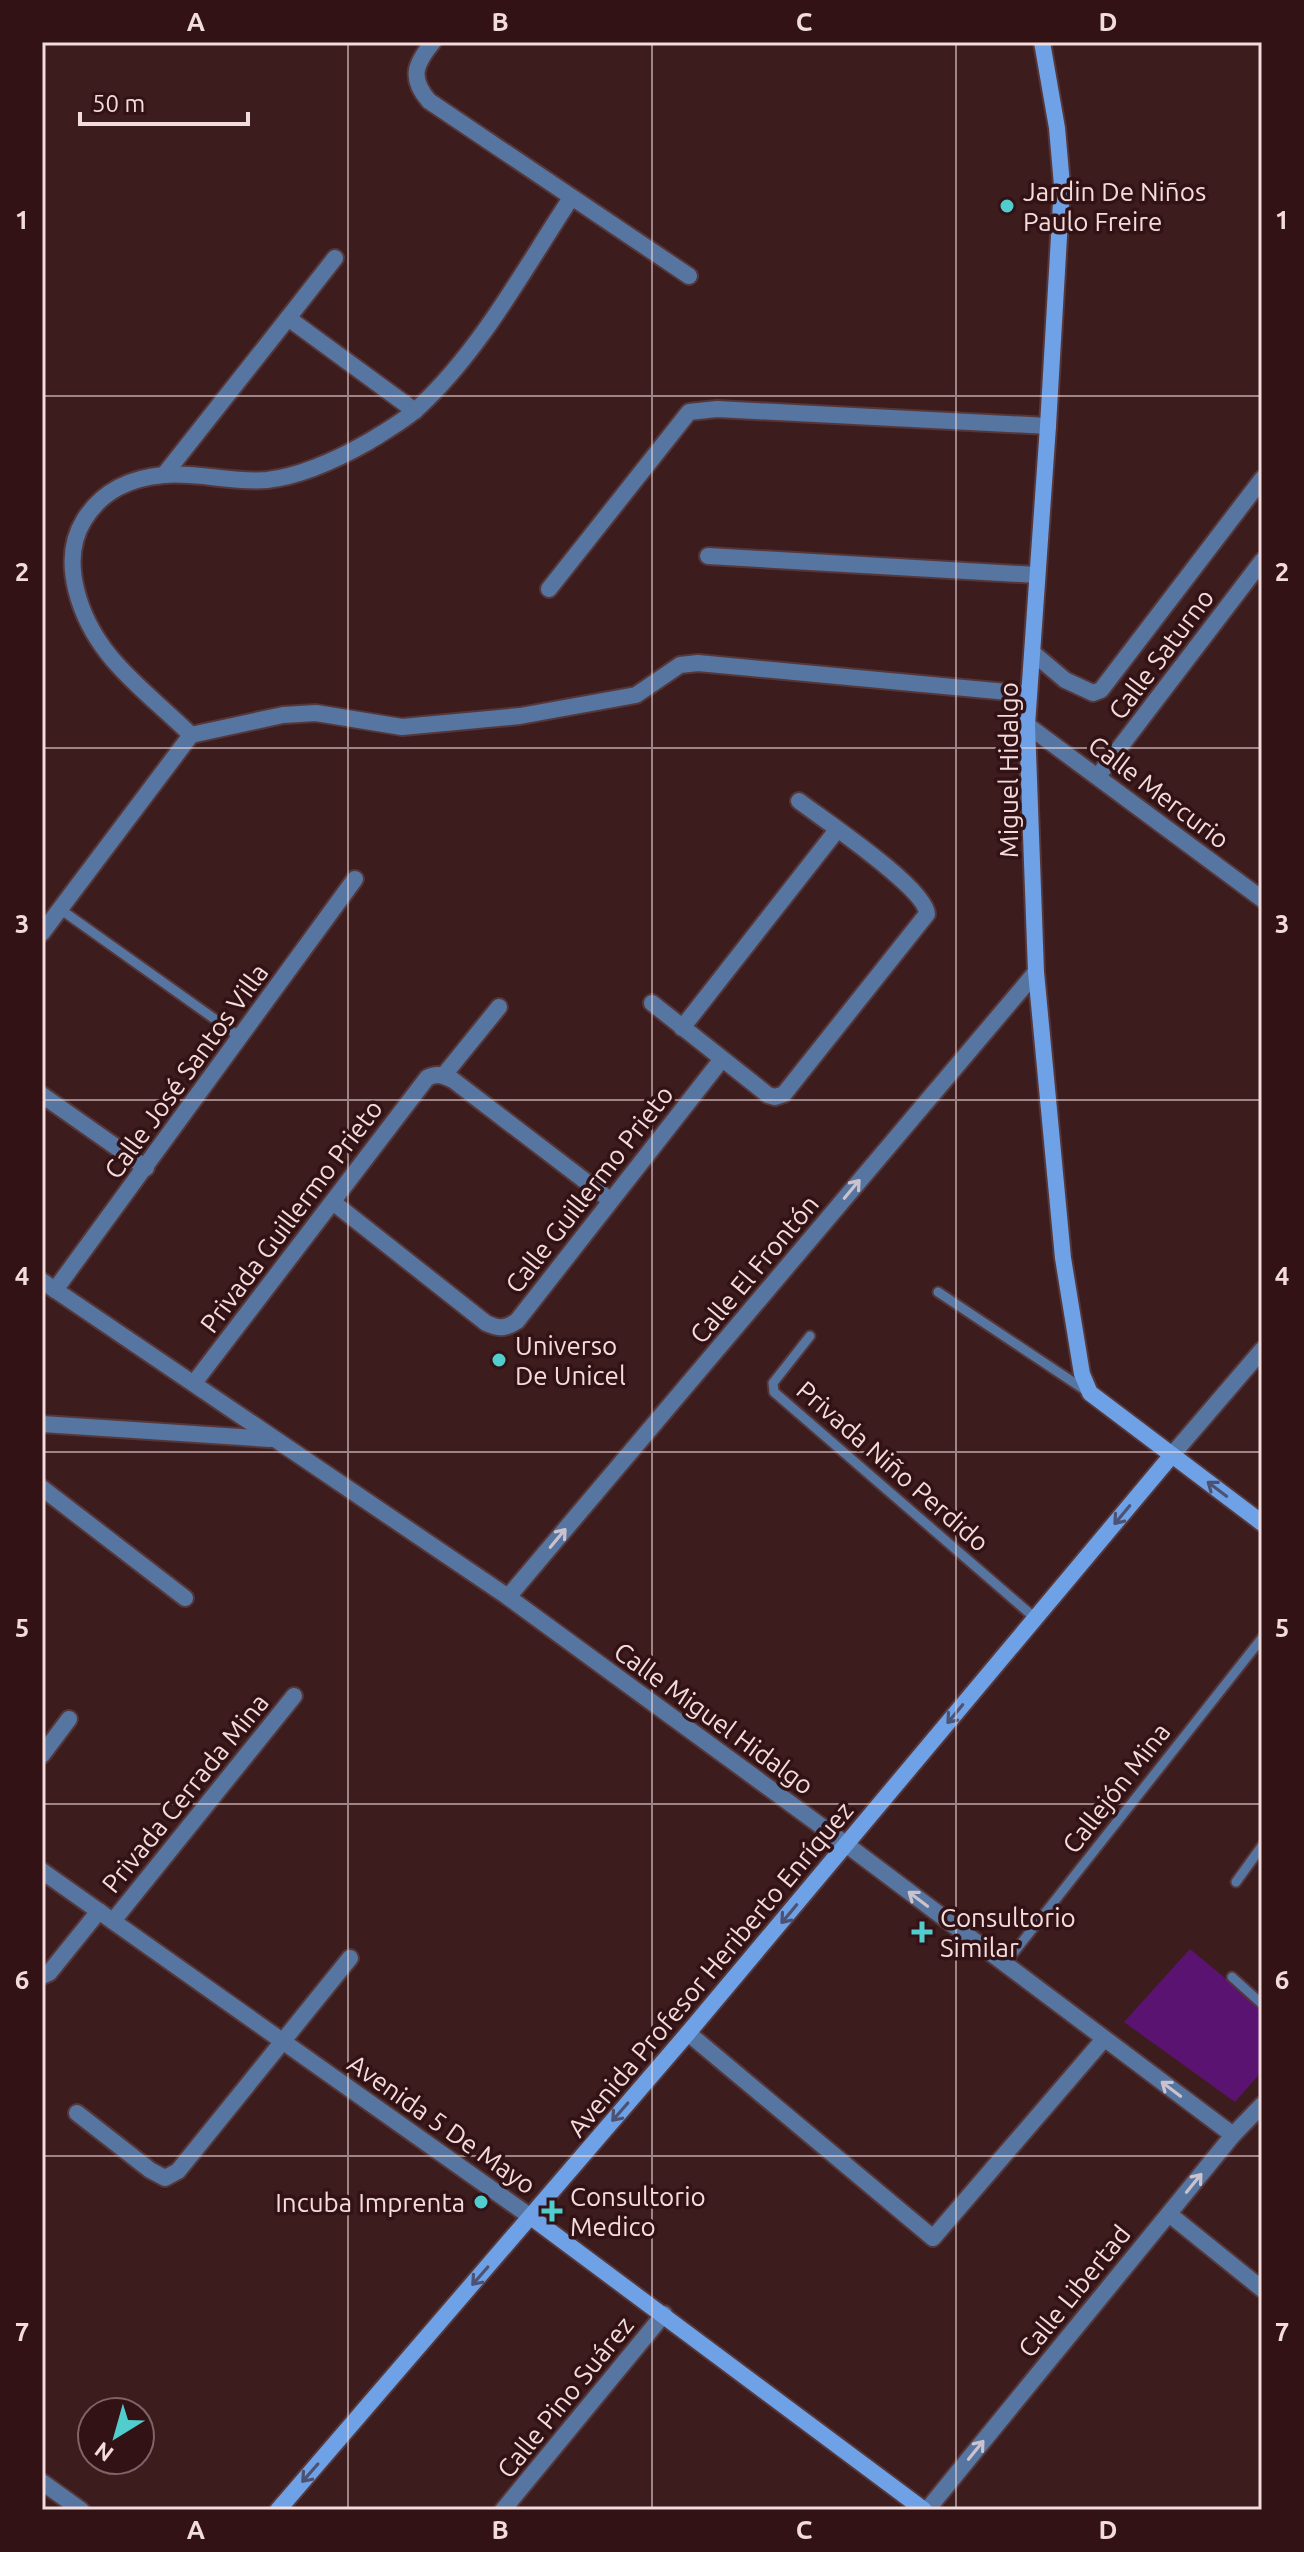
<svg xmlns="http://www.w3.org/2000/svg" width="1304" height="2552" font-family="Ubuntu,sans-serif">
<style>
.green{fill:#5b1372}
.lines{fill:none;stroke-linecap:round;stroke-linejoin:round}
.lane-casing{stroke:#563739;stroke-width:13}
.street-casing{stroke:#563739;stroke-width:20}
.secondary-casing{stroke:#563739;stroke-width:20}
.lane{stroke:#5675a0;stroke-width:9}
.street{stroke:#5675a0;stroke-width:16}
.secondary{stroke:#6ea1e6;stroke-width:16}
.oneway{stroke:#ccc2cd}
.oneway2{stroke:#4d5273}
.grid{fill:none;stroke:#f3dcdc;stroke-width:2;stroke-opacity:0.55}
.poi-dot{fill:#52cdce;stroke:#321215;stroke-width:3}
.labels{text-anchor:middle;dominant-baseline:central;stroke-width:7;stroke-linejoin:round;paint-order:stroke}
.poi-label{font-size:26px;fill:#f3dcdc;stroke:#321215;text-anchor:start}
.street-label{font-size:26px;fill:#f3dcdc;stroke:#321215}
.neatline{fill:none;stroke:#f3dcdc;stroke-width:3}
.grid-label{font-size:26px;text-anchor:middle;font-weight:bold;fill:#f3dcdc}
</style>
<rect width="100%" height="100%" fill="#3d1c1e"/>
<polygon class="green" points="1190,1949 1262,2009 1262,2071 1235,2102 1124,2022"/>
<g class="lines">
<g class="lane-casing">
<g id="lane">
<polyline points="60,909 240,1037"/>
<polyline points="938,1292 1085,1390"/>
<polyline points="810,1336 773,1383 774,1392 1035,1618"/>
<polyline points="1236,1882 1262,1846"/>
<polyline points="1004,1965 1262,1638"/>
<polyline points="1232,1977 1262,2004"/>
</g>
</g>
<g class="street-casing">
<g id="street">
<path d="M433 42C415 64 409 78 429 101L689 276"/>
<polyline points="288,318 335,258"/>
<polyline points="164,475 288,318 415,411"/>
<polyline points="708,556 1037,575"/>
<polyline points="549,589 689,412 717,409 1048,426"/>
<polyline points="1033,653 1065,680 1093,693 1101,690 1262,479"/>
<polyline points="1027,725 1262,899"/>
<path d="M191 735C165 709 131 683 109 655 81 620 58 562 84 520 102 491 129 478 164 475 198 472 233 483 267 480 302 476 338 459 368 442 384 432 404 421 418 408 481 350 524 269 571 198"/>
<polyline points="191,735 283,715 316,713 402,727 520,716 636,695 680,665 698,663 1029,694"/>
<polyline points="1098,776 1262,561"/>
<polyline points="42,933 191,735"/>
<path d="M652 1003 768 1095 775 1097 784 1094 927 914C926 888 824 820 799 801"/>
<polyline points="682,1028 837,830"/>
<polyline points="444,1075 499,1007"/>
<polyline points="42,1095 146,1168"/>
<path d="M334 1203 486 1323C499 1329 505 1329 517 1321L722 1059"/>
<polyline points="42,1281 508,1597 847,1845 1233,2135"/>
<polyline points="55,1290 355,879"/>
<path d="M194 1383 427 1078C437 1073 443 1075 453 1080L610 1200"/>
<polyline points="42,1424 270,1439"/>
<polyline points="1172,1455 1262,1350"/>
<polyline points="42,1488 185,1598"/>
<polyline points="508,1597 1036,972"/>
<polyline points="42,1755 69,1719"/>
<polyline points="42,1871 531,2217"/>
<polyline points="113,1921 294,1696"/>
<polyline points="42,1976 49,1973 99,1911"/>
<polyline points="688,2033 933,2238 1104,2039"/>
<polyline points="77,2113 150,2170 165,2178 178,2171 350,1958"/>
<polyline points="1169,2214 1262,2289"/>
<polyline points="42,2482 81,2510"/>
<polyline points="503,2510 664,2314"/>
<polyline points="927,2510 1233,2135 1262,2105"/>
</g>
</g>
<g class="secondary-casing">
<g id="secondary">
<polyline points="1042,42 1057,128 1062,185 1048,426 1027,725 1036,972 1063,1258 1082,1374 1090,1393 1262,1523"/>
<polyline points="531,2217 924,2510"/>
<polyline points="278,2510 688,2033 1172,1455"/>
</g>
</g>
<use href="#lane" class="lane"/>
<use href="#street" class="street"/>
<use href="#secondary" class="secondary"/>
</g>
<defs><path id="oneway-shaft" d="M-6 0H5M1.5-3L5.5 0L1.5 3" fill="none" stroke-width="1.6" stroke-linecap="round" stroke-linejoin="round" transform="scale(2)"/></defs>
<g class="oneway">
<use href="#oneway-shaft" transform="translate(852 1189) rotate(-50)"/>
<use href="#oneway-shaft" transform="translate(558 1538) rotate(-50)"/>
<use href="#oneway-shaft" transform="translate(918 1899) rotate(-143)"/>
<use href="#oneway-shaft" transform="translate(1171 2089) rotate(-143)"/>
<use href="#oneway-shaft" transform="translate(1194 2183) rotate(-51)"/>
<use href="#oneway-shaft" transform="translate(976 2450) rotate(-51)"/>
</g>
<g class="oneway2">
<use href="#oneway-shaft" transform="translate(1217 1489) rotate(-143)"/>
<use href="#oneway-shaft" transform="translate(1122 1515) rotate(130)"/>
<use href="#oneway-shaft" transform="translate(955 1714) rotate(130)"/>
<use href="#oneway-shaft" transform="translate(789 1914) rotate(130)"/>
<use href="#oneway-shaft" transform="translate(620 2112) rotate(131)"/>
<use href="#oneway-shaft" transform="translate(480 2276) rotate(131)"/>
<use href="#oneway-shaft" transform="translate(310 2473) rotate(131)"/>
</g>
<path class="grid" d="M348 42V2510M652 42V2510M956 42V2510M42 396H1262M42 748H1262M42 1100H1262M42 1452H1262M42 1804H1262M42 2156H1262"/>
<g class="poi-dot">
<circle cx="1007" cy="206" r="8"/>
<circle cx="499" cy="1360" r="8"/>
<path d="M918 1920h8v8h8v8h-8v8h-8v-8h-8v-8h8z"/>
<circle cx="481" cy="2202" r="8"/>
<path d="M548 2199h8v8h8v8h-8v8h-8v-8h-8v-8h8z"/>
</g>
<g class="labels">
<g class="poi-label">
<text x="1023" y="191">Jardin De Niños<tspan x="1023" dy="30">Paulo Freire</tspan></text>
<text x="515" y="1345">Universo<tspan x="515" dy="30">De Unicel</tspan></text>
<text x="940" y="1917">Consultorio<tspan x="940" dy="30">Similar</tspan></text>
<text x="570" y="2196">Consultorio<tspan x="570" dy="30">Medico</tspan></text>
<text x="465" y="2202" text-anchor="end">Incuba Imprenta</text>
</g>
<g class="street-label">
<text transform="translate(1161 654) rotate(-53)">Calle Saturno</text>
<text transform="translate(1008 770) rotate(-90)">Miguel Hidalgo</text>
<text transform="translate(1159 792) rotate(37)">Calle Mercurio</text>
<text transform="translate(186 1071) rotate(-54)">Calle José Santos Villa</text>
<text transform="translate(589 1189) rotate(-52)">Calle Guillermo Prieto</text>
<text transform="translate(291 1216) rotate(-53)">Privada Guillermo Prieto</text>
<text transform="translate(754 1269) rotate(-50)">Calle El Frontón</text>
<text transform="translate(893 1466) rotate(41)">Privada Niño Perdido</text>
<text transform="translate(714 1718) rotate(36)">Calle Miguel Hidalgo</text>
<text transform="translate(1116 1788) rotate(-52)">Callejón Mina</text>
<text transform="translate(185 1793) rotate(-51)">Privada Cerrada Mina</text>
<text transform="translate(710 1969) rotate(-50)">Avenida Profesor Heriberto Enríquez</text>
<text transform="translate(442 2124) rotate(35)">Avenida 5 De Mayo</text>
<text transform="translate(1074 2291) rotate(-51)">Calle Libertad</text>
<text transform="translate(565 2397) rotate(-51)">Calle Pino Suárez</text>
</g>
</g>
<rect width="1304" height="2552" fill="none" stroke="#321215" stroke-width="88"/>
<g transform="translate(116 2436) rotate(217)"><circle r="38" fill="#321215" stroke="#7f6365" stroke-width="2"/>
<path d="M0-6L14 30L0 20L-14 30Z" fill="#52cdce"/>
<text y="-12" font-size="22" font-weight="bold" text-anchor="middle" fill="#f3dcdc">N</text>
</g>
<path d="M80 112v12h168v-12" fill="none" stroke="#f3dcdc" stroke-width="4"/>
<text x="92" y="112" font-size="24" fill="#f3dcdc" stroke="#321215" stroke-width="6" paint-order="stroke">50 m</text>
<rect x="44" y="44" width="1216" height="2464" class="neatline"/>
<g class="grid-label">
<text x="196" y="31">A</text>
<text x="500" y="31">B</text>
<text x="804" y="31">C</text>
<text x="1108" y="31">D</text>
<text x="22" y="229">1</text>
<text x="1282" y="229">1</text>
<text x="22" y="581">2</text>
<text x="1282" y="581">2</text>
<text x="22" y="933">3</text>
<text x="1282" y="933">3</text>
<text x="22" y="1285">4</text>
<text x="1282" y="1285">4</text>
<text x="22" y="1637">5</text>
<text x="1282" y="1637">5</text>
<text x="22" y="1989">6</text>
<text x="1282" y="1989">6</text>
<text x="22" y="2341">7</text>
<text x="1282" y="2341">7</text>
<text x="196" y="2539">A</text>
<text x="500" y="2539">B</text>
<text x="804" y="2539">C</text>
<text x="1108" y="2539">D</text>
</g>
</svg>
